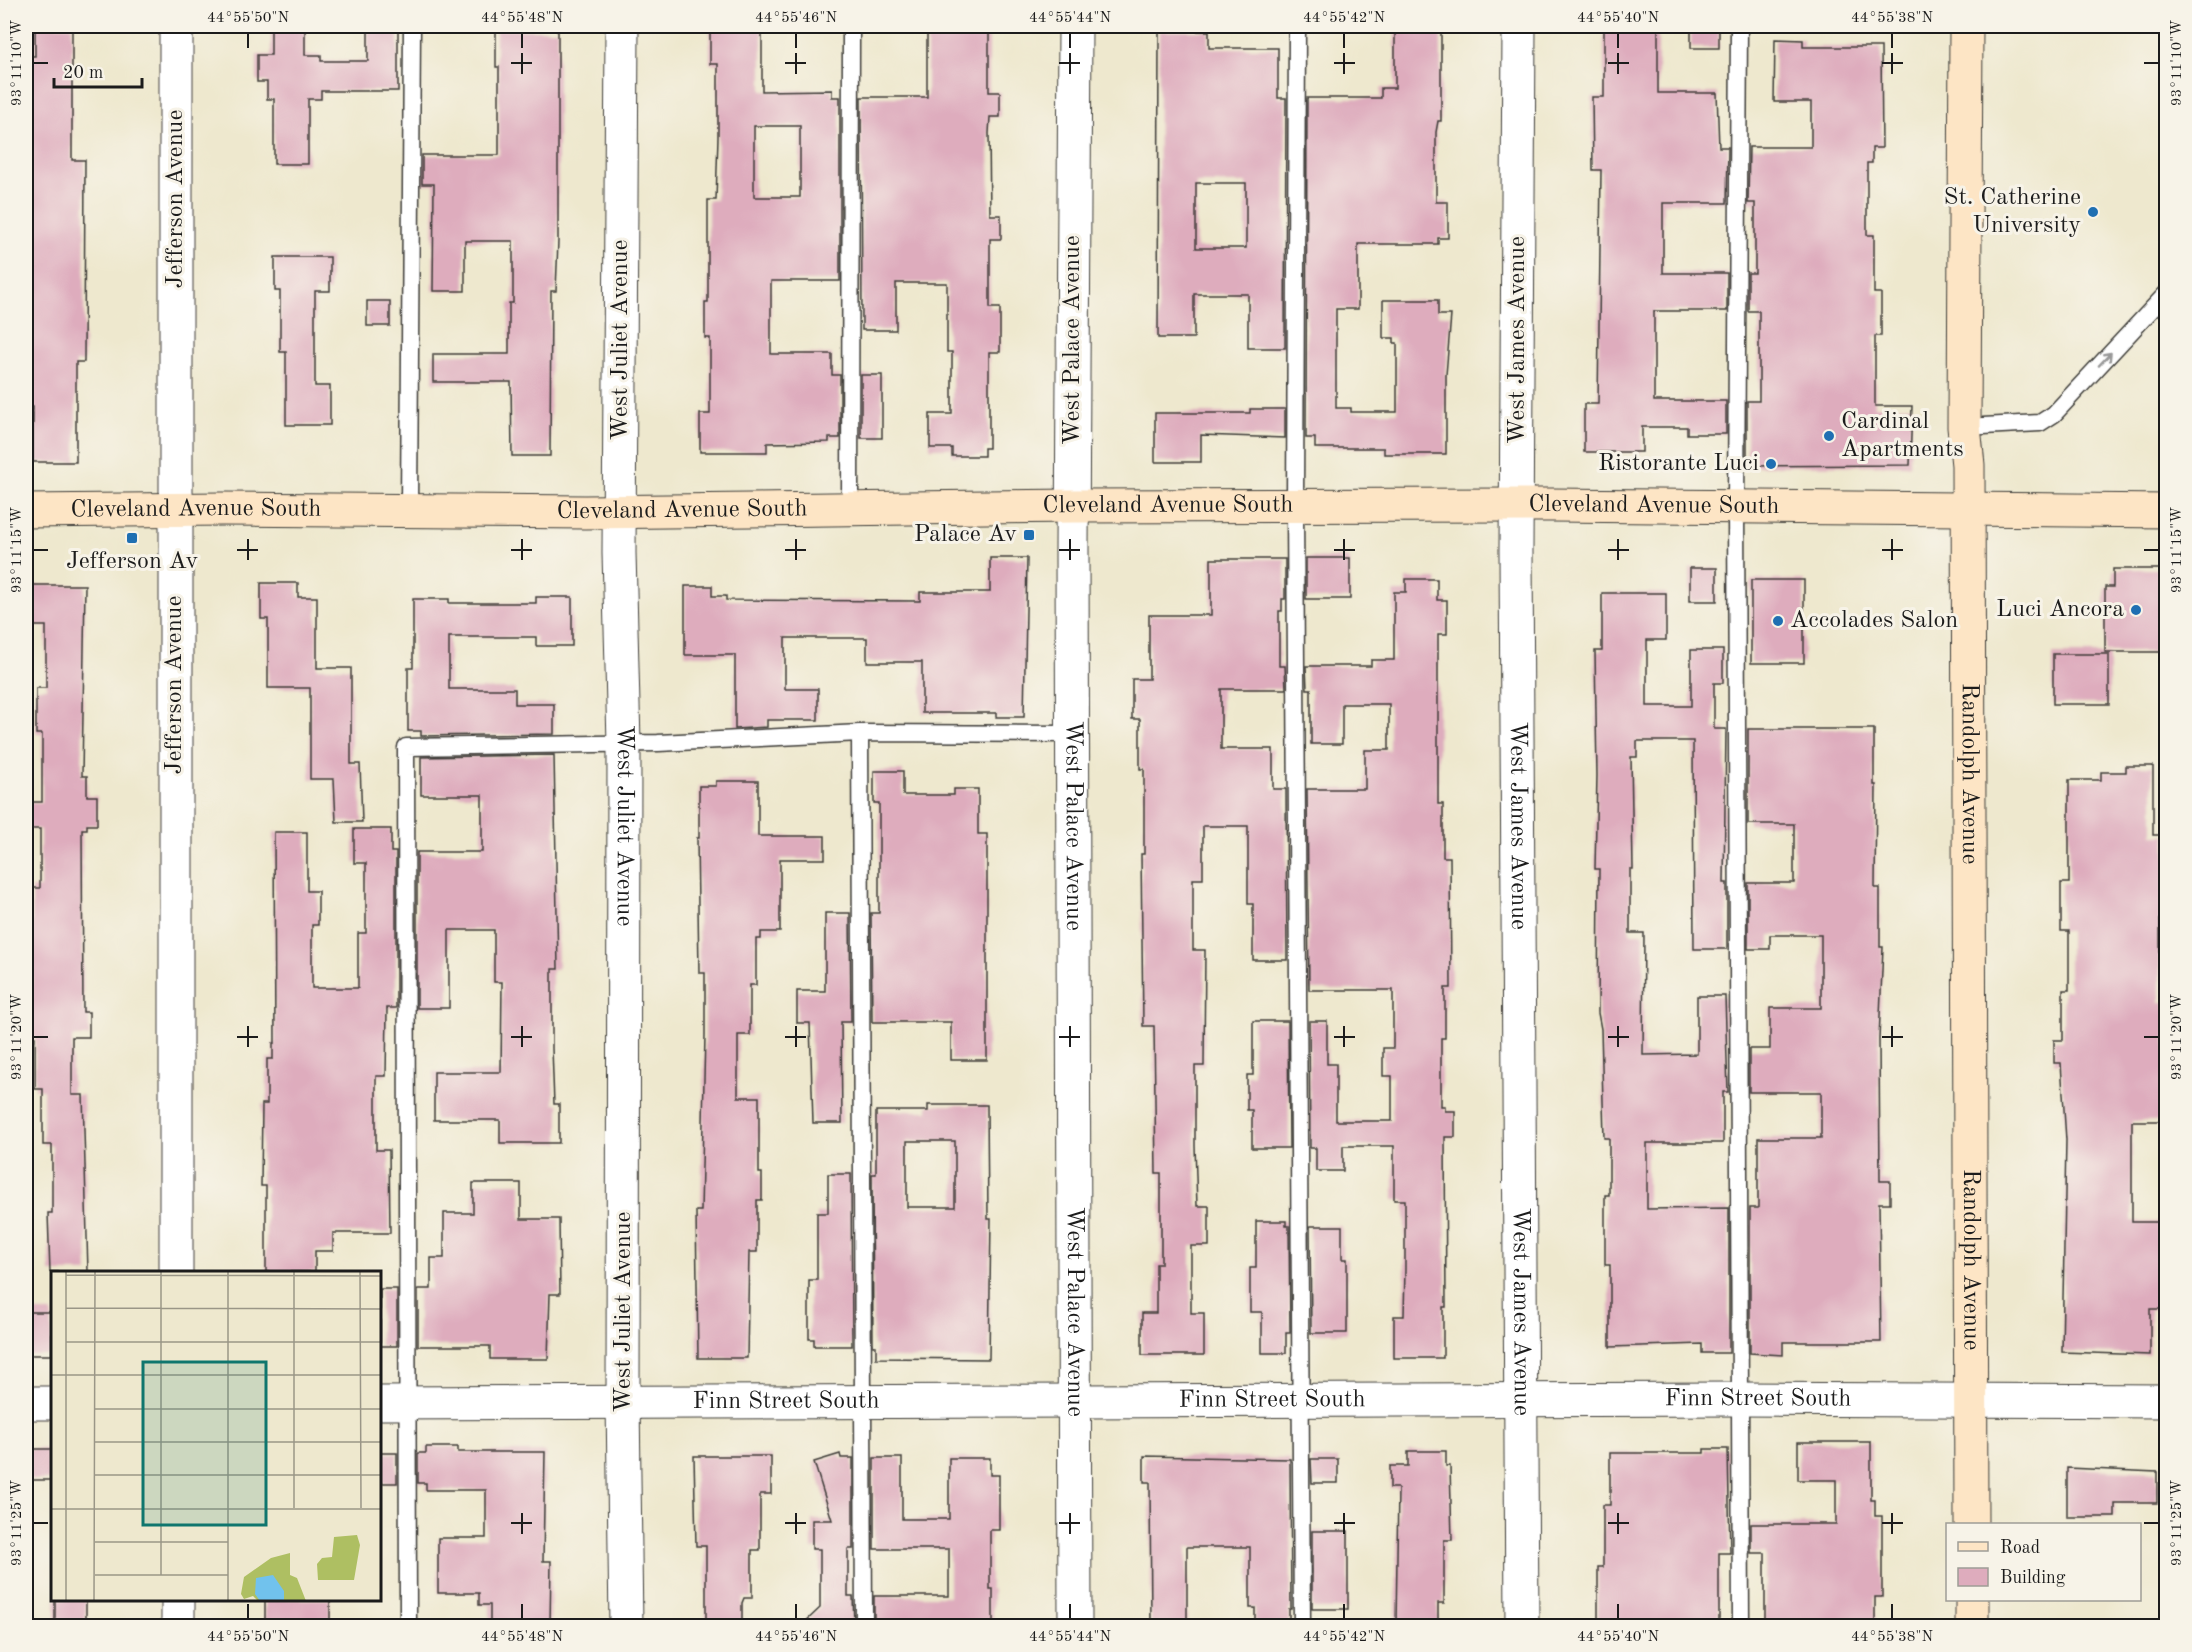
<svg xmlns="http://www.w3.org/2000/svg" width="2192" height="1652" font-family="'Old Standard TT',serif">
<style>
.building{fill:#deacbd;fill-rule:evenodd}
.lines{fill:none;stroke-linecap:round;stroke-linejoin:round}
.lane-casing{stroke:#3c3b37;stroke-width:19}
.street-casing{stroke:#3c3b37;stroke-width:35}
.secondary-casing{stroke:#3c3b37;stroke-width:35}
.lane{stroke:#fff;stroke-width:16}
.street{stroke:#fff;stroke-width:33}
.secondary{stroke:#fde5c5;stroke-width:33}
.oneway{stroke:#999}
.ticks{fill:none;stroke:#1c1c1c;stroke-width:2}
.poi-dot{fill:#1f6fb2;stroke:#f7f3e8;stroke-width:2}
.labels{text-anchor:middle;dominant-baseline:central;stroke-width:6;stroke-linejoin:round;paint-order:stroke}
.poi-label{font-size:24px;fill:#1c1c1c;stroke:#f7f3e8;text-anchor:end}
.street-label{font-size:24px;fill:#1c1c1c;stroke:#f7f3e8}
.inset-road{fill:none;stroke:#9a9687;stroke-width:1.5}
.view{fill:#0f766e;fill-opacity:0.15;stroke:#0f766e;stroke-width:3}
.inset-edge{fill:none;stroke:#1c1c1c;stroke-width:3}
.neatline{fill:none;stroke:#1c1c1c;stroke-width:2}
.ticks-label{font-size:15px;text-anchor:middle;fill:#1c1c1c}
</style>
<rect width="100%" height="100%" fill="#f7f3e8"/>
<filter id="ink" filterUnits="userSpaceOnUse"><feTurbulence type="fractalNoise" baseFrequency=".0167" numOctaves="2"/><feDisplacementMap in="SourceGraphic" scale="12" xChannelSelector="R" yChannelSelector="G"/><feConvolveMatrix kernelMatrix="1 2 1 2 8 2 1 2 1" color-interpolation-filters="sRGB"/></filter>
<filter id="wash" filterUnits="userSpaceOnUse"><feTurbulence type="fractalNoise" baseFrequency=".008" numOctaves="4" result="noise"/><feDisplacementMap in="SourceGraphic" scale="24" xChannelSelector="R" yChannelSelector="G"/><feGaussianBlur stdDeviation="1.35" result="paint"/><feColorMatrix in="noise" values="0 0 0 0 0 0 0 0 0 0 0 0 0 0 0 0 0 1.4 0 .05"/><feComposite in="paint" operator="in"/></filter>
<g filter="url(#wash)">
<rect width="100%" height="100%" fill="#eee8ce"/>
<g id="blocks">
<g class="building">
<polygon points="35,26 72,26 72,160 85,160 84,362 76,362 76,462 33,462 33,407 27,407 26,56 35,56"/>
<polygon points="271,26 305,26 305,55 321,55 321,61 368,61 368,26 398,26 398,91 321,91 321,99 308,99 308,164 274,164 274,99 267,99 267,82 257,82 257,55 271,55"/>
<path d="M710 26H762V91L832 90V97H840V281H771V354H832V375H840V438H829V442L767 443V452H700V414H710V338H705V302H708V200H716L718 137V64H710ZM754 126H800V197H754Z"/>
<polygon points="1395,26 1441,26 1441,121 1438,121 1436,132 1436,202 1448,202 1448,238 1438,238 1438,244 1358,244 1358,309 1336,309 1336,408 1351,408 1351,412 1397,412 1397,343 1394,343 1394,338 1383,338 1383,300 1438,300 1438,315 1451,315 1446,375 1446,454 1384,454 1384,448 1315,448 1315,438 1306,438 1307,98 1381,98 1381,88 1395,88"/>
<polygon points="1604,26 1658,26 1658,93 1717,93 1719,147 1728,147 1727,203 1663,203 1663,273 1727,273 1727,311 1654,311 1654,401 1726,401 1726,434 1687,434 1687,427 1642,427 1642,452 1584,452 1584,404 1598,404 1601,170 1593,170 1592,97 1604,97"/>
<rect x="1691" y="26" width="28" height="22"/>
<polygon points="927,27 989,27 989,92 1000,92 1000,117 990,117 989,133 990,215 1001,215 1001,239 990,239 990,308 1000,308 1000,352 989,352 989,448 984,448 984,456 952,456 952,448 930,448 930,414 952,414 952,352 947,352 947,283 896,283 896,330 862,330 861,97 927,97"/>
<polygon points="496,30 558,30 558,241 556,291 551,291 550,456 512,456 511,382 433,382 433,354 509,354 509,303 513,303 513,241 465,241 465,291 433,291 434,184 422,184 422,155 499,155 499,67 496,67"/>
<path d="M1159 31H1209V48H1278V98H1286L1285 348H1248V294H1194V338H1158ZM1196 183H1246V248H1196Z"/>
<polygon points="1775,39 1803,40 1803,47 1881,47 1882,148 1872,148 1872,163 1867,163 1867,235 1874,235 1874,293 1881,293 1881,336 1875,336 1875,406 1912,406 1910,465 1747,466 1747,401 1759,401 1759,311 1748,311 1748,273 1755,273 1755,203 1748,203 1749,147 1811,147 1811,102 1774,102"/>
<polygon points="275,257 330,257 330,291 315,291 315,386 330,386 330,425 286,425 286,352 280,352 280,291 275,291"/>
<rect x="367" y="301" width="23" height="25"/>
<rect x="861" y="375" width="21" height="63"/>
<polygon points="1250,409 1285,409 1285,438 1201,435 1201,462 1155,462 1155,413 1250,413"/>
<polygon points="990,558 1027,558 1024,717 996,717 996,713 922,713 922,662 867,662 867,638 785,638 785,689 818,689 818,720 767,720 767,727 735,729 735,655 685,655 685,586 712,586 712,596 726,596 726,600 920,601 920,592 990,592"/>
<rect x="1306" y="558" width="44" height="41"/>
<polygon points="1211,559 1285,559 1285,599 1282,599 1282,611 1279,611 1279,666 1285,666 1286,689 1221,689 1221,749 1273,749 1273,789 1286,789 1287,960 1253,960 1253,904 1248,904 1248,826 1203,826 1203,879 1193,879 1193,950 1205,950 1204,1066 1195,1066 1195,1146 1197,1206 1209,1206 1209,1246 1191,1246 1191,1313 1204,1313 1204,1355 1142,1355 1142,1313 1156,1313 1156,1264 1161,1264 1161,1173 1156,1173 1154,1026 1143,1026 1141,854 1144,854 1144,769 1140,769 1140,719 1132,719 1132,679 1149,679 1149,615 1211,615"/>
<rect x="1690" y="568" width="27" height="33"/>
<polygon points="2113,569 2166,569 2166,652 2105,652 2105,587 2113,587"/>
<polygon points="1406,579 1437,579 1437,600 1447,600 1447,634 1438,634 1438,804 1443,804 1443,857 1450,857 1451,988 1445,988 1445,1038 1441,1038 1441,1106 1445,1106 1445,1111 1455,1111 1455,1137 1445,1137 1446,1307 1443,1307 1443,1358 1394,1358 1394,1316 1404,1316 1405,1269 1405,1200 1394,1200 1394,1146 1343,1146 1343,1171 1316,1171 1316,1148 1310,1148 1309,1021 1327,1021 1327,1064 1336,1064 1336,1121 1392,1121 1392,1076 1383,1076 1383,1048 1393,1048 1393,990 1309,990 1307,789 1365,789 1365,750 1389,750 1389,704 1342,704 1342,744 1311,744 1311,689 1307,689 1306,666 1371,666 1371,660 1394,660 1394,592 1406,592"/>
<rect x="1751" y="580" width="53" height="83"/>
<polygon points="261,583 298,583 298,597 317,597 317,668 351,668 351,764 360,764 362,822 336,822 334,779 310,779 310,688 268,688 268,619 261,619"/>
<polygon points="26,585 85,585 82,776 87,776 87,796 97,796 97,825 87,825 87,829 82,829 83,1012 89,1012 89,1037 72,1037 72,1095 83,1095 88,1272 50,1272 48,1213 52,1213 52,1145 43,1145 43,1089 35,1089 35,1037 26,1037 26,994 32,994 32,888 40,888 40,829 26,829 26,802 42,802 42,734 36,734 36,688 46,688 46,626 26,626"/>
<polygon points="1602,593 1666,593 1666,640 1647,640 1647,706 1691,706 1691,650 1723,650 1723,683 1714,683 1714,729 1726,729 1724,883 1727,883 1727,949 1694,949 1693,741 1637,741 1637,757 1631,757 1633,869 1630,869 1630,933 1644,933 1643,1055 1697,1054 1697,996 1725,996 1728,1092 1723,1092 1723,1143 1647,1143 1647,1209 1729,1208 1729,1353 1702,1353 1702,1344 1610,1347 1610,1265 1605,1265 1605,1195 1609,1195 1609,1138 1604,1138 1601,1029 1598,1013 1599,869 1595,869 1597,775 1595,651 1602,651"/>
<polygon points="536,597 572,597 572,646 536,646 536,637 449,637 449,689 515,689 515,704 554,704 554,734 421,736 421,731 408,731 408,668 413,668 413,599 449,599 449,603 536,603"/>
<rect x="2053" y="654" width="56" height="50"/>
<polygon points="1748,729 1874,729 1874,785 1876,785 1875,888 1880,888 1880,947 1883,947 1879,1039 1880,1181 1890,1181 1890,1203 1879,1203 1881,1342 1783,1342 1783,1355 1750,1353 1750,1208 1758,1208 1758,1138 1821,1138 1821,1092 1749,1092 1749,1049 1770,1049 1770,1008 1821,1008 1821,935 1770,935 1770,949 1748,949 1748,883 1794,883 1794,824 1748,824"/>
<polygon points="554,755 558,969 552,969 552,1048 554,1104 559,1104 559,1143 500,1143 500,1120 434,1120 434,1072 501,1072 502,982 494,982 494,930 449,930 449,1008 417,1008 417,852 482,852 482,795 421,795 421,757"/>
<polygon points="2126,766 2153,766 2153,835 2166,835 2166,914 2160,914 2160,1002 2166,1002 2166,1121 2132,1121 2132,1222 2166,1222 2166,1309 2150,1309 2150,1355 2062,1352 2066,1140 2061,1063 2054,1063 2054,1040 2063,1040 2063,990 2069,990 2069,931 2061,931 2061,883 2069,883 2069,780 2101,780 2101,772 2126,772"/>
<polygon points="874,771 903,771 903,795 954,795 954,789 978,789 978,834 987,834 987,1060 951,1060 951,1022 872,1022 871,913 879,913 879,803 874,803"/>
<polygon points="716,781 758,781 758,836 825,836 825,859 780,859 780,932 761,932 761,939 756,939 756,985 750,985 750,1035 738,1035 738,1097 759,1097 759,1173 762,1173 762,1200 757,1200 757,1252 749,1252 747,1358 698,1358 696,1211 701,1211 705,1035 705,973 699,973 697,838 699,838 699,786 716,786"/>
<polygon points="354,829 391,829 391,852 396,852 396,1008 387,1008 386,1076 376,1076 376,1150 389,1150 390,1233 333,1233 333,1251 315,1251 315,1272 266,1272 266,1186 261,1186 262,1104 267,1104 267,1059 273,1059 273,1043 275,1043 274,832 307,832 307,891 318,891 318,925 312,925 312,988 358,988 358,933 366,933 366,863 354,863"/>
<polygon points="825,913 850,913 851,1022 841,1022 842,1123 813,1123 810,1023 797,1023 797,991 825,991"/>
<polygon points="1253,1021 1288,1021 1289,1148 1252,1148 1252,1110 1247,1110 1247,1075 1253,1075"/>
<path d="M928 1105H987L988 1219H991L989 1359 876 1358V1346H873L872 1174H876V1111H928ZM907 1141H955V1207H907Z"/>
<polygon points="828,1174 851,1174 852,1346 814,1346 814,1339 809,1339 809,1280 817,1280 817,1213 828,1213"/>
<polygon points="473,1183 521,1183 521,1219 559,1219 560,1294 550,1294 548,1359 490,1359 490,1346 418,1346 418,1289 431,1289 431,1258 444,1258 444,1213 473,1213"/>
<polygon points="1256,1221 1286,1221 1286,1226 1289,1226 1290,1333 1286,1333 1286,1353 1262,1353 1262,1312 1250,1312 1250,1268 1256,1268"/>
<polygon points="1310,1226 1342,1226 1342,1259 1347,1259 1347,1333 1311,1333"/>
<rect x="380" y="1289" width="17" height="57"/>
<rect x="26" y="1312" width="26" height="43"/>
<polygon points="1798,1442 1871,1442 1871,1500 1875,1500 1875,1516 1882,1516 1882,1597 1875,1597 1875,1626 1765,1626 1765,1553 1751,1553 1751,1524 1836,1524 1836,1480 1798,1480"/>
<polygon points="426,1447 458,1447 458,1452 545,1452 543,1561 551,1561 550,1626 490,1626 490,1605 479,1605 479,1593 438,1593 438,1538 486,1538 486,1490 426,1490 426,1483 418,1483 418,1453 426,1453"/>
<rect x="26" y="1449" width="26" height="31"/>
<polygon points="1704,1449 1728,1449 1730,1553 1719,1553 1719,1626 1598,1626 1598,1567 1603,1567 1603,1505 1610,1505 1610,1453 1704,1453"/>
<polygon points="1408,1451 1446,1451 1446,1466 1450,1466 1452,1540 1444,1540 1444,1603 1438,1603 1438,1626 1396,1626 1398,1488 1390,1488 1390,1466 1408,1466"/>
<rect x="380" y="1453" width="17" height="30"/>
<polygon points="840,1454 841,1458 853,1458 853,1549 848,1549 848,1596 853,1596 854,1626 801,1626 820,1608 820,1549 812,1549 812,1520 832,1520 814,1462"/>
<polygon points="694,1456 771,1456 771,1494 760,1494 760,1550 752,1550 752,1598 744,1598 742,1603 742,1626 706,1626 706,1546 696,1546"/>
<polygon points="1144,1456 1290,1459 1291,1609 1289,1609 1289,1626 1255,1626 1255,1608 1250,1608 1250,1547 1187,1547 1187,1626 1151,1626 1150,1482 1144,1482"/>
<polygon points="874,1458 902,1458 902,1519 949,1519 949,1458 990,1458 990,1475 999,1475 999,1530 990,1530 990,1589 993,1589 993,1626 874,1626 874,1596 949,1596 949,1549 874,1549"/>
<polygon points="1311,1459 1338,1459 1338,1483 1312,1483"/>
<polygon points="2067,1468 2157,1472 2157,1503 2115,1503 2115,1517 2067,1517"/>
<rect x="1312" y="1531" width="36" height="78"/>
<rect x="55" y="1599" width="31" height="27"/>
<rect x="265" y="1599" width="65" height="27"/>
</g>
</g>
</g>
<g filter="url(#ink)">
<use href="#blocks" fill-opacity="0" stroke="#3c3b37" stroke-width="1.5"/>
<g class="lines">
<g class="lane-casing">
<g id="lane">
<polyline points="1297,26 1295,507 1302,1626"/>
<polyline points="1739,26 1736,506 1741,1626"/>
<polyline points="1964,427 2040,423 2054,414 2166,294"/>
<polyline points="409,511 412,26"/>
<polyline points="850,511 851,26"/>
<polyline points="860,733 864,1626"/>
<polyline points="408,1626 406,747 658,743 860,733 1072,734"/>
</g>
</g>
<g class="street-casing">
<g id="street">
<path id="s1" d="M622 26 619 553 624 743 623 1402 626 1626"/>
<path id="s2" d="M1075 26 1072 550 1075 1626"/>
<path id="s3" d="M1519 26 1516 551 1522 1626"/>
<polyline points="176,1272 176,26"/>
<polyline points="26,1403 52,1403"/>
<path id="s4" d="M380 1403 1739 1399 2166 1401"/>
<polyline points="178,1600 178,1626"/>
</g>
</g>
<g class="secondary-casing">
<g id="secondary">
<path id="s5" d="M1966 26 1964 427 1968 465 1971 1524"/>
<path id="s6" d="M26 511 222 509 585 512 1072 506 1552 505 2166 511"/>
<polyline points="1972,1600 1972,1626"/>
</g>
</g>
<use href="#lane" class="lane"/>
<use href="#street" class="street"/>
<use href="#secondary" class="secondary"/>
</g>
<defs><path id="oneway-shaft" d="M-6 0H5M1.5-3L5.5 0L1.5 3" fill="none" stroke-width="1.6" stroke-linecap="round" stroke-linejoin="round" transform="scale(1.5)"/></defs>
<use class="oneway" href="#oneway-shaft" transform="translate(2105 359) rotate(-47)"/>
</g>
<path class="ticks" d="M248 33V48M522 33V48M796 33V48M1070 33V48M1344 33V48M1618 33V48M1892 33V48M522 53V74M796 53V74M1070 53V74M1344 53V74M1618 53V74M1892 53V74M33 63H48M511 63H532M785 63H806M1059 63H1080M1334 63H1355M1608 63H1629M1882 63H1903M2144 63H2159M248 539V560M522 539V560M796 539V560M1070 539V560M1344 539V560M1618 539V560M1892 539V560M33 550H48M237 550H258M511 550H532M785 550H806M1059 550H1080M1334 550H1355M1608 550H1629M1882 550H1903M2144 550H2159M248 1026V1047M522 1026V1047M796 1026V1047M1070 1026V1047M1344 1026V1047M1618 1026V1047M1892 1026V1047M33 1037H48M237 1037H258M511 1037H532M785 1037H806M1059 1037H1080M1334 1037H1355M1608 1037H1629M1882 1037H1903M2144 1037H2159M522 1513V1534M796 1513V1534M1070 1513V1534M1344 1513V1534M1618 1513V1534M1892 1513V1534M33 1523H48M511 1523H532M785 1523H806M1059 1523H1080M1334 1523H1355M1608 1523H1629M1882 1523H1903M2144 1523H2159M248 1604V1619M522 1604V1619M796 1604V1619M1070 1604V1619M1344 1604V1619M1618 1604V1619M1892 1604V1619"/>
<g class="poi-dot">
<circle cx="2093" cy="212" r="6"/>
<circle cx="1829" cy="436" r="6"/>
<circle cx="1771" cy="464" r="6"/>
<rect x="1023" y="529" width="12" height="12" rx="3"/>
<rect x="126" y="532" width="12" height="12" rx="3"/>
<circle cx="2136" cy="610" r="6"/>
<circle cx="1778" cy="621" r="6"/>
</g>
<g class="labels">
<g class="poi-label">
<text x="2081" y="198">St. Catherine<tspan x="2081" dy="28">University</tspan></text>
<text x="1841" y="422" text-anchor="start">Cardinal<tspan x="1841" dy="28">Apartments</tspan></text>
<text x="1759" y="464">Ristorante Luci</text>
<text x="1017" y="535">Palace Av</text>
<text x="132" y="562" text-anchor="middle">Jefferson Av</text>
<text x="2124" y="610">Luci Ancora</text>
<text x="1790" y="621" text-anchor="start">Accolades Salon</text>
</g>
<g class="street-label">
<text transform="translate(176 199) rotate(-90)">Jefferson Avenue</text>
<text transform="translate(621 340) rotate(-90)">West Juliet Avenue</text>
<text transform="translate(1073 340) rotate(-90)">West Palace Avenue</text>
<text transform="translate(1518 340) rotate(-90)">West James Avenue</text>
<text stroke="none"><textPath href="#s6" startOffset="1628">Cleveland Avenue South</textPath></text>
<text stroke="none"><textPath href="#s6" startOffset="1142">Cleveland Avenue South</textPath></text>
<text stroke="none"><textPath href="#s6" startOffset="170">Cleveland Avenue South</textPath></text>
<text stroke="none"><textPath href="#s6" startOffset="656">Cleveland Avenue South</textPath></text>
<text transform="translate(175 685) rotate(-90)">Jefferson Avenue</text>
<text stroke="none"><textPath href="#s5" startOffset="748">Randolph Avenue</textPath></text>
<text stroke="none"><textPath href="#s1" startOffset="800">West Juliet Avenue</textPath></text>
<text stroke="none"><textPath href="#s2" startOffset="800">West Palace Avenue</textPath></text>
<text stroke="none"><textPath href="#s3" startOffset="800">West James Avenue</textPath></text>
<text stroke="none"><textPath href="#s5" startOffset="1234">Randolph Avenue</textPath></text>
<text transform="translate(624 1312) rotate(-90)">West Juliet Avenue</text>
<text stroke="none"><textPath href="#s2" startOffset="1286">West Palace Avenue</textPath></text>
<text stroke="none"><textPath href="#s3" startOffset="1286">West James Avenue</textPath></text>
<text stroke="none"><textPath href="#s4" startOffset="1378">Finn Street South</textPath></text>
<text stroke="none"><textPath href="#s4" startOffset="406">Finn Street South</textPath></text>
<text stroke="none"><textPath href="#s4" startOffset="892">Finn Street South</textPath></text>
</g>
</g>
<g transform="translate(51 1271)">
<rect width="330" height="330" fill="#eee8ce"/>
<path d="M306 264 309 274 303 309H267L266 293 271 287 281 286 283 266ZM239 282V304L246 307 255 330H207L202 325 193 328 190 323 193 306 220 287Z" fill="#aebf62"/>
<path d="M222 304 233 320V330H209L204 323 205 307Z" fill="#71c2ed"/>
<path class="inset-road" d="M15 0V330M110 0V304M177 0V330M243 0V237M309 0 310 237M15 4 330 5M15 37 330 38M15 71H330M0 104H330M44 138H330M44 171H330M44 204H330M0 238H43M44 238H330M44 271H177M44 304H177M43 330 44 0"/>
<path class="view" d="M92 91H215V254H92Z"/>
<rect width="330" height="330" class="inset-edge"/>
</g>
<rect width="2192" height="1652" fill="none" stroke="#f7f3e8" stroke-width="66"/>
<rect x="1946" y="1523" width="195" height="78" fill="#f7f3e8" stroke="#9f9d96" stroke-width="1.5"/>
<rect x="1958" y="1542" width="30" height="9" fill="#fde5c5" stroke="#9f9d96" stroke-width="1.5"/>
<text x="2000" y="1553" font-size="18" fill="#1c1c1c">Road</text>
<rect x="1958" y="1568" width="30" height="18" fill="#deacbd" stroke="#9f9d96" stroke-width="1.5"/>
<text x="2000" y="1583" font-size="18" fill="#1c1c1c">Building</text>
<path d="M54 78v9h88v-9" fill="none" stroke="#1c1c1c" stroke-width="3"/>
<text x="63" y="78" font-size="18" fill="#1c1c1c" stroke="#f7f3e8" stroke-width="4.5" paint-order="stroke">20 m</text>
<rect x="33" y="33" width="2126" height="1586" class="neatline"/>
<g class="ticks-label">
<text x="248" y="22">44°55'50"N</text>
<text x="522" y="22">44°55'48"N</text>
<text x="796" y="22">44°55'46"N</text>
<text x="1070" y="22">44°55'44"N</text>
<text x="1344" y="22">44°55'42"N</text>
<text x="1618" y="22">44°55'40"N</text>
<text x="1892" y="22">44°55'38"N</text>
<text transform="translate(2176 63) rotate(-90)" y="5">93°11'10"W</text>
<text transform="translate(16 63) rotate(-90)" y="5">93°11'10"W</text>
<text transform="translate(2176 550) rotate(-90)" y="5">93°11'15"W</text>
<text transform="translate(16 550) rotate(-90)" y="5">93°11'15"W</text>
<text transform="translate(2176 1037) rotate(-90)" y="5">93°11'20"W</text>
<text transform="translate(16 1037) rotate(-90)" y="5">93°11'20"W</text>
<text transform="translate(2176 1523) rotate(-90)" y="5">93°11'25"W</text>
<text transform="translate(16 1523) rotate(-90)" y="5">93°11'25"W</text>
<text x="248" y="1641">44°55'50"N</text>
<text x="522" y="1641">44°55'48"N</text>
<text x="796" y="1641">44°55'46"N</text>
<text x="1070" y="1641">44°55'44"N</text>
<text x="1344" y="1641">44°55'42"N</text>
<text x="1618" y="1641">44°55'40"N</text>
<text x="1892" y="1641">44°55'38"N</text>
</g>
</svg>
